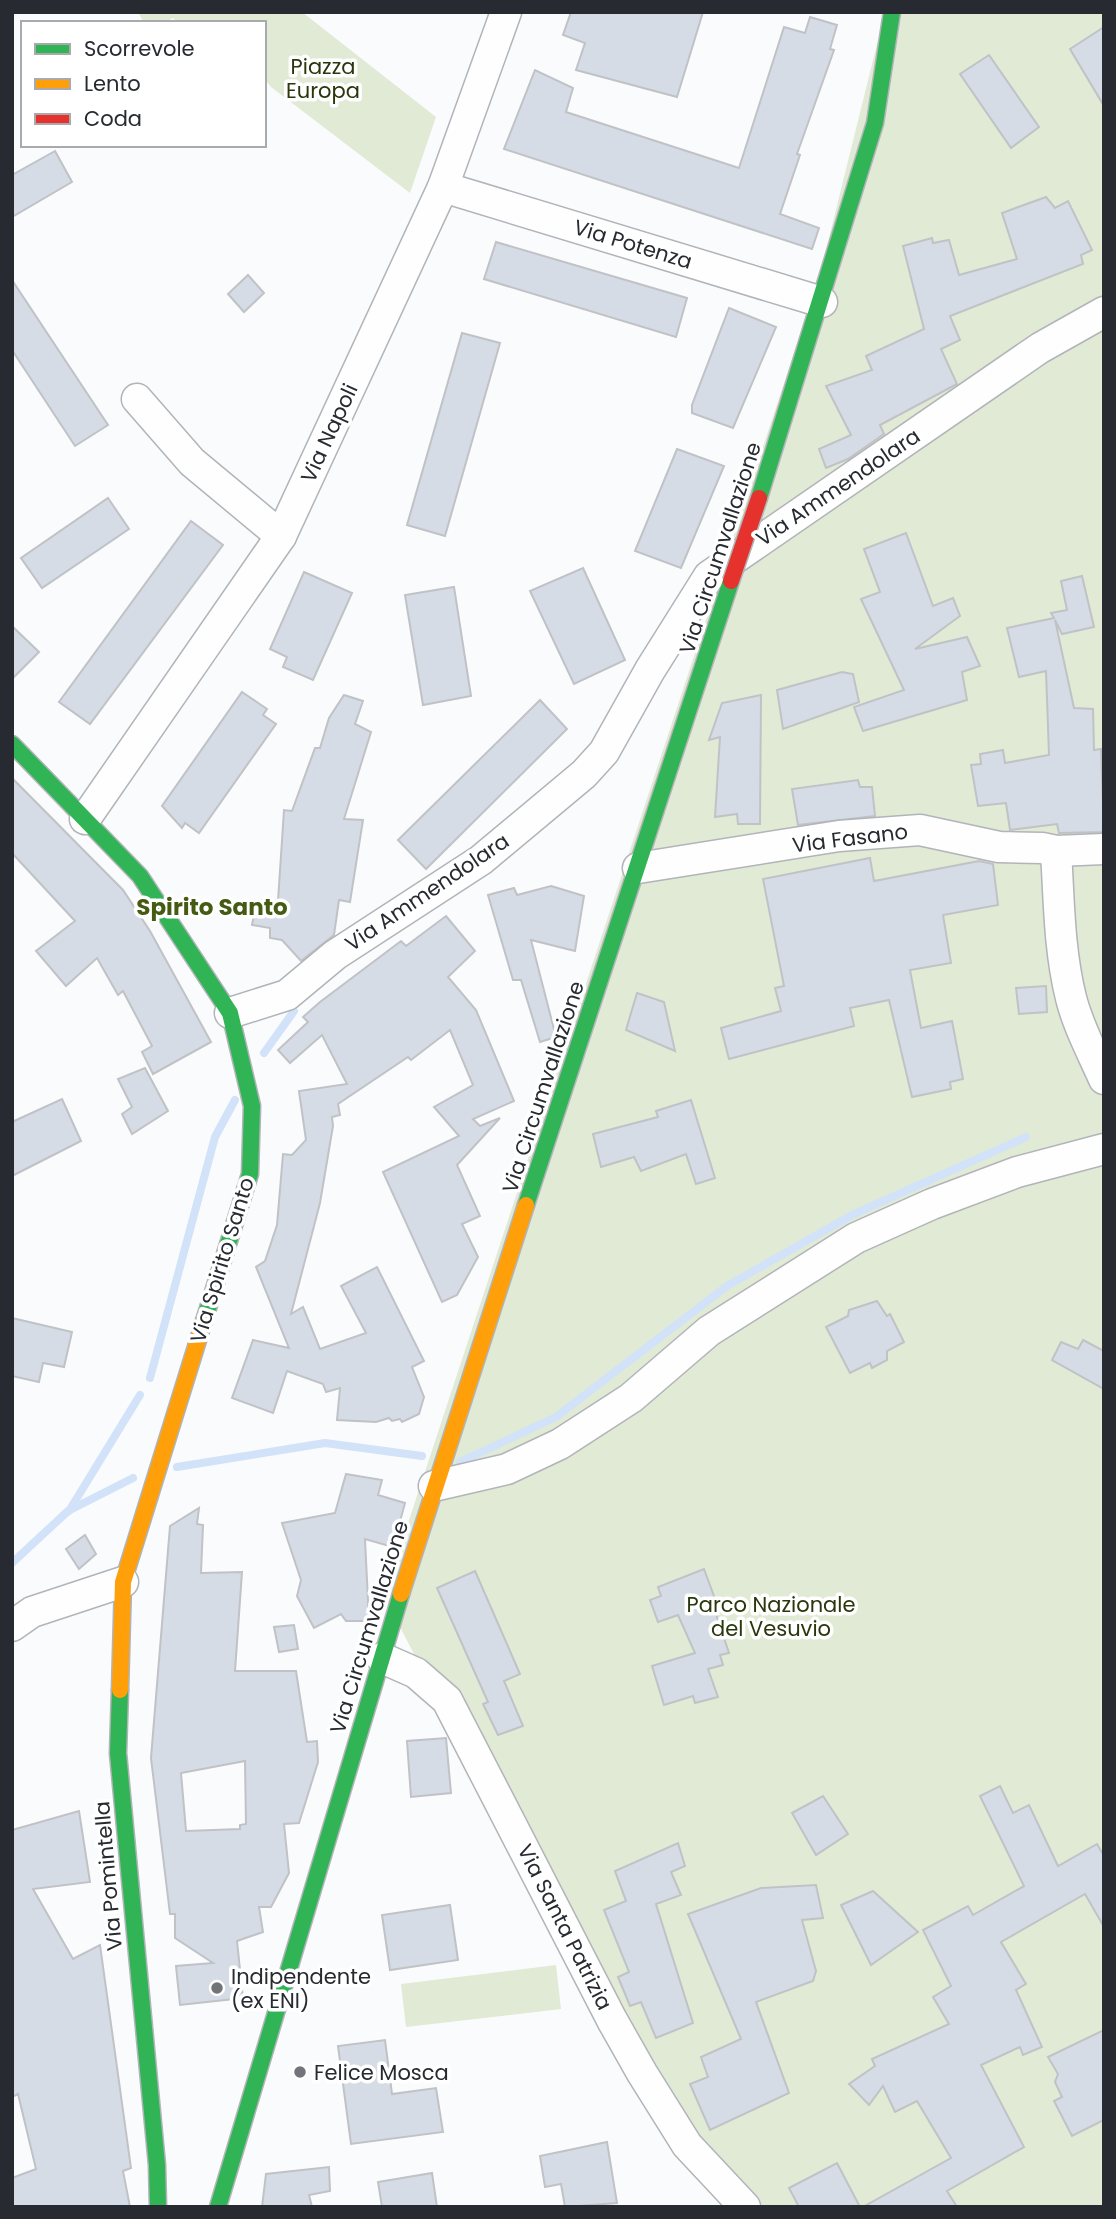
<svg xmlns="http://www.w3.org/2000/svg" width="1116" height="2219" font-family="Poppins,sans-serif">
<style>
.green{fill:#e1ead5}
.lines{fill:none;stroke-linecap:round;stroke-linejoin:round}
.stream{stroke:#d2e2f8;stroke-width:8}
.building{fill:#d5dce6;stroke:#c0c2c6;stroke-width:2;fill-rule:evenodd}
.street-casing{stroke:#b1b4b8;stroke-width:33}
.fast-casing{stroke:#b1b4b8;stroke-width:19}
.slow-casing{stroke:#b1b4b8;stroke-width:19}
.street{stroke:#fefeff;stroke-width:30}
.fast{stroke:#30b455;stroke-width:16}
.slow{stroke:#ff9f0a;stroke-width:16}
.jam-bridge-casing{stroke:#b1b4b8;stroke-width:19;stroke-linecap:butt}
.jam-bridge{stroke:#e5322d;stroke-width:16}
.poi-dot{fill:#717478;stroke:#fff;stroke-width:2.5}
.labels{text-anchor:middle;dominant-baseline:central;stroke-width:7;stroke-linejoin:round;paint-order:stroke}
.park-label{font-size:21px;fill:#29370c;stroke:#fff}
.street-label{font-size:21px;fill:#272b31;stroke:#fff}
.poi-label{font-size:21px;fill:#272b31;stroke:#fff;text-anchor:start}
.neighbourhood-label{font-size:23px;font-weight:bold;fill:#455b13;stroke:#fff}
</style>
<rect width="100%" height="100%" fill="#fafbfd"/>
<g class="green">
<polygon points="138,12 302,12 436,117 410,193 271,87 264,78 264,23 177,23 173,18 164,23 144,23"/>
<polygon points="885,12 1104,12 1104,2207 737,2207 441,1706 384,1596 820,274"/>
<polygon points="556,1965 561,2009 406,2027 401,1984"/>
</g>
<g class="lines">
<g class="stream">
<polyline points="264,1053 294,1011"/>
<polyline points="150,1378 215,1137 235,1100"/>
<polyline points="460,1462 556,1417 727,1286 852,1215 1026,1137"/>
<polyline points="177,1467 325,1443 422,1456"/>
<polyline points="69,1511 140,1395"/>
<polyline points="12,1563 68,1511 133,1478"/>
</g>
</g>
<g class="building">
<polygon points="571,12 703,12 677,97 576,70 585,43 563,35"/>
<polygon points="810,17 837,25 830,49 834,50 797,154 800,155 780,214 819,228 812,249 504,149 535,70 573,88 566,112 739,168 784,27 805,33"/>
<polygon points="1104,27 1104,106 1070,49"/>
<polygon points="989,55 1039,127 1011,148 960,74"/>
<polygon points="55,151 72,182 12,217 12,175"/>
<polygon points="1046,197 1055,208 1068,201 1092,250 1081,255 1083,264 950,316 960,340 941,349 957,384 880,425 884,434 848,459 826,468 819,449 851,435 826,386 872,370 866,356 924,329 903,246 932,238 933,243 949,240 959,275 1017,259 1002,213"/>
<polygon points="496,242 687,298 676,337 484,279"/>
<polygon points="248,275 264,293 244,312 228,294"/>
<polygon points="12,280 108,425 75,446 12,350"/>
<polygon points="729,308 776,327 733,428 692,413 692,405"/>
<polygon points="462,333 500,343 445,536 407,525"/>
<polygon points="677,449 724,466 681,568 635,551"/>
<polygon points="108,498 129,529 42,588 21,558"/>
<polygon points="191,521 223,545 90,724 59,702"/>
<polygon points="906,533 933,606 953,598 960,616 915,649 967,637 980,666 962,672 967,700 863,731 854,707 904,690 861,599 880,592 864,549"/>
<polygon points="583,568 625,660 574,684 530,591"/>
<polygon points="304,572 352,593 313,680 283,667 287,657 270,649"/>
<polygon points="1082,576 1094,627 1062,634 1055,620 1074,708 1093,709 1094,750 1101,749 1104,832 1059,833 1057,824 1010,830 1006,803 978,806 971,765 981,764 980,754 1003,750 1005,763 1049,755 1046,671 1019,677 1007,628 1054,618 1051,613 1067,610 1061,581"/>
<polygon points="454,587 471,696 423,705 405,595"/>
<polygon points="12,626 39,652 12,679"/>
<polygon points="842,672 853,674 859,702 783,729 777,690"/>
<polygon points="242,692 267,709 263,715 276,724 199,833 185,823 182,828 162,806"/>
<polygon points="344,695 363,701 355,724 371,732 344,819 363,820 350,902 339,900 334,935 301,961 282,940 270,938 270,928 252,925 257,900 278,901 284,810 292,811 315,748 320,748 329,718"/>
<polygon points="761,695 760,824 738,824 737,814 715,817 720,737 709,740 722,703"/>
<polygon points="540,700 567,729 426,869 398,840"/>
<polygon points="12,778 123,890 150,931 211,1042 153,1074 142,1052 152,1046 123,991 118,995 97,958 66,986 36,951 75,921 12,853"/>
<polygon points="858,780 860,787 872,787 875,816 798,825 792,789"/>
<polygon points="870,858 874,881 979,861 993,864 998,905 943,915 951,963 910,970 921,1028 952,1021 963,1079 950,1082 951,1089 912,1097 889,1000 850,1008 854,1026 729,1059 721,1028 781,1011 775,988 784,986 763,879"/>
<polygon points="551,886 584,896 575,951 531,940 556,1037 540,1042 521,980 513,980 488,895 514,888 517,895"/>
<polygon points="446,916 475,951 448,977 476,1010 514,1101 473,1119 480,1126 500,1118 457,1165 480,1216 462,1224 478,1257 457,1295 442,1302 383,1172 459,1136 434,1107 473,1085 450,1030 411,1060 408,1057 338,1104 340,1115 332,1117 333,1126 320,1203 291,1314 303,1307 320,1349 366,1333 341,1286 377,1267 424,1361 412,1367 424,1397 419,1414 402,1422 400,1419 392,1421 389,1418 376,1422 337,1420 340,1388 326,1392 323,1384 287,1371 273,1413 232,1398 253,1340 289,1348 256,1267 265,1261 277,1225 283,1154 292,1155 306,1140 299,1091 347,1084 322,1035 290,1063 278,1050 308,1022 303,1017 320,1002 401,941 406,946"/>
<polygon points="1046,986 1047,1012 1019,1014 1016,988"/>
<polygon points="637,993 664,1002 675,1051 626,1030"/>
<polygon points="145,1068 168,1111 132,1134 122,1114 132,1107 118,1079"/>
<polygon points="62,1099 81,1141 12,1176 12,1122"/>
<polygon points="691,1100 715,1178 696,1184 686,1154 641,1171 634,1157 601,1167 593,1134 658,1117 656,1111"/>
<polygon points="877,1301 887,1316 890,1314 904,1342 887,1351 887,1360 872,1368 870,1363 850,1373 826,1327 848,1316 849,1310"/>
<polygon points="12,1318 72,1332 64,1367 43,1363 39,1382 12,1376"/>
<polygon points="1083,1340 1104,1351 1104,1389 1052,1360 1061,1342 1078,1349"/>
<polygon points="346,1474 382,1480 378,1495 405,1503 393,1547 365,1539 369,1621 346,1621 341,1614 314,1628 297,1596 301,1580 282,1523 335,1513"/>
<path d="M199 1508 197 1524 203 1525 201 1573 242 1572 235 1671H296L307 1742 317 1741 318 1762 299 1823 284 1824 289 1873 271 1907H259L263 1932 237 1941 243 1998 180 2005 176 1966 213 1963 175 1938V1914H170L151 1758 170 1526ZM245 1761 246 1824 240 1825V1829L186 1831 181 1773Z"/>
<polygon points="85,1535 96,1554 79,1569 66,1549"/>
<polygon points="704,1569 718,1607 714,1608 729,1653 720,1655 723,1665 708,1669 718,1697 695,1703 693,1696 664,1705 652,1666 695,1653 678,1615 658,1622 650,1600 661,1596 658,1587"/>
<polygon points="475,1571 520,1674 504,1681 523,1726 498,1735 483,1704 488,1702 437,1588"/>
<polygon points="294,1625 298,1649 279,1652 274,1627"/>
<polygon points="446,1738 451,1793 411,1797 407,1741"/>
<polygon points="1000,1786 1013,1813 1029,1805 1058,1866 1097,1844 1104,1856 1104,1927 1085,1894 1001,1942 1026,1984 1016,1990 1042,2047 1023,2055 1020,2047 981,2065 1024,2147 947,2191 957,2207 863,2207 951,2158 917,2101 895,2112 883,2086 869,2105 849,2084 875,2066 872,2059 949,2024 933,1997 951,1986 923,1930 968,1906 973,1915 1024,1886 980,1796"/>
<polygon points="823,1796 848,1834 816,1855 792,1813"/>
<polygon points="79,1811 90,1882 33,1889 73,1959 100,1945 131,2168 123,2171 130,2207 12,2207 12,2178 36,2169 18,2094 12,2097 12,1830"/>
<polygon points="678,1843 685,1866 671,1872 681,1895 656,1904 693,2023 656,2038 641,2002 630,2006 618,1977 629,1972 604,1910 626,1901 615,1871"/>
<polygon points="816,1885 823,1918 802,1920 816,1971 813,1981 756,2002 789,2093 710,2130 690,2084 708,2077 701,2057 741,2039 688,1914 761,1888"/>
<polygon points="873,1891 918,1932 871,1965 841,1905"/>
<polygon points="450,1905 458,1960 390,1970 382,1915"/>
<polygon points="1104,2030 1104,2120 1072,2136 1054,2101 1062,2097 1055,2082 1058,2074 1048,2057"/>
<polygon points="385,2040 392,2094 436,2088 443,2132 351,2144 338,2046"/>
<polygon points="607,2142 617,2203 565,2207 561,2184 545,2187 540,2156"/>
<polygon points="837,2163 860,2207 799,2207 789,2188"/>
<polygon points="329,2167 330,2191 309,2195 312,2207 262,2207 266,2174"/>
<polygon points="432,2173 437,2207 382,2207 378,2182"/>
</g>
<g class="lines">
<g class="street-casing">
<g id="street">
<polyline points="443,187 822,302"/>
<polyline points="137,399 192,462 281,536"/>
<polyline points="85,819 281,536 443,187 506,12"/>
<path d="M1056 851C1059 900 1059 950 1071 998 1078 1026 1092 1052 1104 1079"/>
<polyline points="638,868 839,836 920,830 999,847 1042,848 1056,851 1104,849"/>
<polyline points="230,1013 287,995 335,955 481,860 584,774 604,752 650,670 709,576 1040,348 1104,312"/>
<polyline points="434,1486 507,1469 560,1444 631,1398 709,1331 856,1238 932,1204 1017,1172 1104,1149"/>
<polyline points="12,1626 32,1612 123,1582"/>
<polyline points="382,1658 416,1673 447,1700 612,2020 642,2073 687,2145 745,2207"/>
</g>
</g>
<g class="fast-casing">
<g id="fast">
<polyline points="759,498 875,123 892,12"/>
<polyline points="12,744 140,876 230,1013 252,1106 250,1174 204,1321"/>
<polyline points="526,1205 731,581"/>
<polyline points="120,1690 118,1753 157,2165 158,2207"/>
<polyline points="218,2207 401,1594"/>
</g>
</g>
<g class="slow-casing">
<g id="slow">
<polyline points="401,1594 526,1205"/>
<polyline points="120,1690 123,1582 204,1321"/>
</g>
</g>
<use href="#street" class="street"/>
<use href="#fast" class="fast"/>
<use href="#slow" class="slow"/>
<g class="jam-bridge-casing">
<polyline id="jam-bridge" points="731,581 759,498"/>
</g>
<use href="#jam-bridge" class="jam-bridge"/>
</g>
<g class="poi-dot">
<circle cx="217" cy="1988" r="7"/>
<circle cx="300" cy="2072" r="7"/>
</g>
<g class="labels">
<g class="park-label">
<text x="323" y="66">Piazza<tspan x="323" dy="24">Europa</tspan></text>
<text x="771" y="1604">Parco Nazionale<tspan x="771" dy="24">del Vesuvio</tspan></text>
</g>
<g class="street-label">
<text transform="translate(633 244) rotate(17)">Via Potenza</text>
<text transform="translate(329 433) rotate(-65)">Via Napoli</text>
<text transform="translate(838 487) rotate(-34)">Via Ammendolara</text>
<text transform="translate(720 548) rotate(-72)">Via Circumvallazione</text>
<text transform="translate(850 838) rotate(-7)">Via Fasano</text>
<text transform="translate(427 892) rotate(-34)">Via Ammendolara</text>
<text transform="translate(543 1087) rotate(-72)">Via Circumvallazione</text>
<text transform="translate(222 1260) rotate(-73)">Via Spirito Santo</text>
<text transform="translate(369 1627) rotate(-73)">Via Circumvallazione</text>
<text transform="translate(108 1876) rotate(-95)">Via Pomintella</text>
<text transform="translate(565 1927) rotate(63)">Via Santa Patrizia</text>
</g>
<g class="poi-label">
<text x="231" y="1976">Indipendente<tspan x="231" dy="24">(ex ENI)</tspan></text>
<text x="314" y="2072">Felice Mosca</text>
</g>
<g class="neighbourhood-label">
<text x="212" y="907">Spirito Santo</text>
</g>
</g>
<rect width="1116" height="2219" fill="none" stroke="#272b31" stroke-width="28"/>
<rect x="21" y="21" width="245" height="126" fill="#ffffff" stroke="#a9aaad" stroke-width="2"/>
<rect x="35" y="44" width="35" height="10" fill="#30b455" stroke="#a9aaad" stroke-width="2"/>
<text x="84" y="56" font-size="21" fill="#272b31">Scorrevole</text>
<rect x="35" y="79" width="35" height="10" fill="#ff9f0a" stroke="#a9aaad" stroke-width="2"/>
<text x="84" y="91" font-size="21" fill="#272b31">Lento</text>
<rect x="35" y="114" width="35" height="10" fill="#e5322d" stroke="#a9aaad" stroke-width="2"/>
<text x="84" y="126" font-size="21" fill="#272b31">Coda</text>
</svg>
